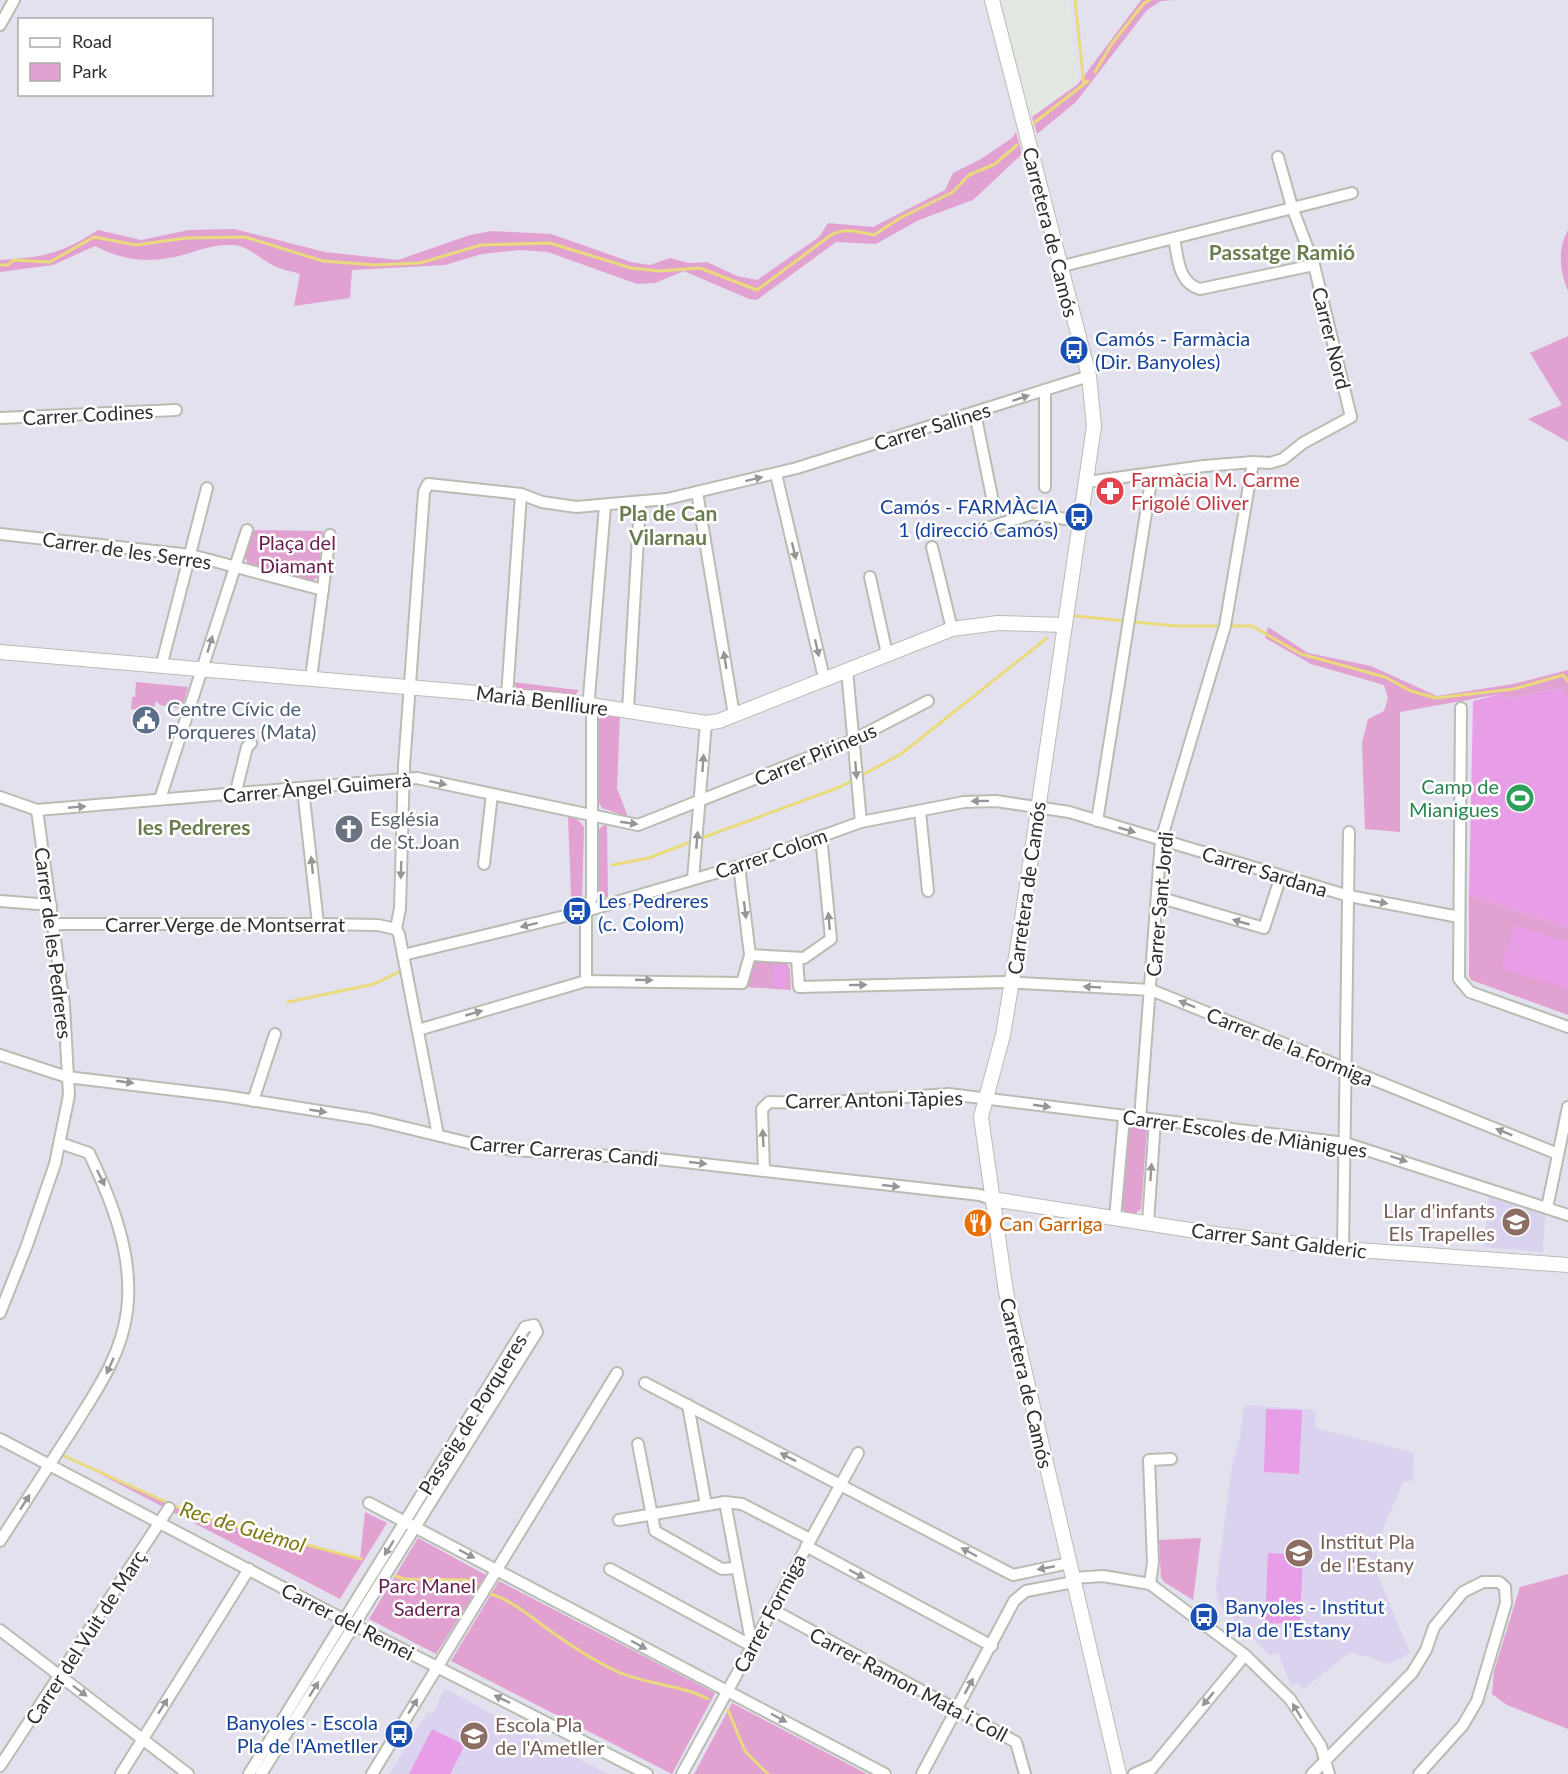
<svg xmlns="http://www.w3.org/2000/svg" width="1568" height="1774" font-family="Lato,sans-serif">
<style>
.industrial{fill:#e2e7e1}
.education{fill:#dad2ee}
.green{fill:#e1a1d1}
.pitch{fill:#e89ee6}
.lines{fill:none;stroke-linecap:round;stroke-linejoin:round}
.stream{stroke:#e9da7b;stroke-width:3}
.minor-casing{stroke:#b8bdb2;stroke-width:14}
.tertiary-casing{stroke:#b8bdb2;stroke-width:16}
.minor{stroke:#fff;stroke-width:10}
.tertiary{stroke:#fff;stroke-width:14}
.oneway{fill:#969696}
.labels{text-anchor:middle;dominant-baseline:central;stroke-width:5;stroke-linejoin:round;paint-order:stroke}
.street-label{font-size:20px;fill:#2e2e2e;stroke:#fff}
.transit-label{font-size:20px;fill:#164399;stroke:#fff;text-anchor:start}
.health-label{font-size:20px;fill:#be3a42;stroke:#fff;text-anchor:start}
.park-label{font-size:20px;fill:#691f4d;stroke:#fff}
.service-label{font-size:20px;fill:#4e5e75;stroke:#fff;text-anchor:start}
.leisure-label{font-size:20px;fill:#27864d;stroke:#fff;text-anchor:end}
.worship-label{font-size:20px;fill:#5b616d;stroke:#fff;text-anchor:start}
.education-label{font-size:20px;fill:#785e54;stroke:#fff;text-anchor:start}
.food-label{font-size:20px;fill:#c56008;stroke:#fff;text-anchor:start}
.neighbourhood-label{font-size:21px;font-weight:bold;fill:#6a7d50;stroke:#fff}
.water-label{font-size:21px;font-style:italic;fill:#7f7814;stroke:#fff}
</style>
<rect width="100%" height="100%" fill="#e4e1ee"/>
<polygon class="industrial" points="992,0 1069,0 1078,84 1023,124"/>
<g class="education">
<polygon points="1489,1197 1545,1215 1543,1252 1484,1247"/>
<polygon points="1244,1405 1316,1410 1315,1428 1414,1453 1413,1481 1403,1482 1377,1543 1377,1574 1410,1653 1390,1664 1351,1652 1302,1690 1299,1683 1291,1686 1278,1653 1270,1655 1224,1610 1218,1600 1216,1589 1232,1465 1240,1437"/>
<polygon points="445,1689 578,1759 609,1774 389,1774 428,1712 433,1714"/>
</g>
<g class="green">
<polygon points="1141,0 1176,0 1161,1 1147,10 1076,102 1037,134 1032,117 1078,84"/>
<path d="M1016 132 1022 154 973 200 919 220 876 244 836 242 757 300 749 299 684 271 655 283 637 284 548 252 520 250 482 254 445 265 352 270 350 298 294 306 300 274C292 271 282 270 274 266 260 259 249 246 233 245 210 244 196 252 175 257 143 263 123 260 95 246L53 265 0 272V260C45 257 60 254 98 230L141 240 189 230 234 229 325 252 398 260 470 235 492 231 551 234 631 262 650 265 670 258 689 263 707 262 737 276 757 280 819 237 828 223 873 227 945 190 953 173 981 159 1012 138Z"/>
<path d="M1568 230V291C1560 273 1557 248 1568 230Z"/>
<polygon points="1568,336 1568,442 1528,419 1562,405 1530,353"/>
<polygon points="253,530 323,531 318,577 312,581 248,564 245,557"/>
<polygon points="1268,627 1308,653 1371,666 1437,696 1513,684 1568,670 1568,699 1560,688 1510,698 1501,694 1400,712 1400,832 1365,829 1362,743 1368,719 1384,711 1388,698 1384,685 1311,664 1265,638"/>
<polygon points="136,682 188,687 182,709 160,705 156,701 153,712 131,709 132,697 135,697"/>
<polygon points="513,682 577,690 579,690 575,695 517,689"/>
<polygon points="605,714 620,716 617,788 628,817 602,808 598,801 599,719"/>
<polygon points="568,817 577,819 584,827 582,901 574,901 571,895"/>
<polygon points="604,825 607,826 608,897 603,898 598,894 598,830"/>
<polygon points="1469,895 1568,928 1568,1015 1471,980 1469,976"/>
<polygon points="758,960 787,963 790,970 791,990 746,987 753,963"/>
<polygon points="1135,1122 1140,1122 1147,1129 1141,1209 1134,1215 1127,1214 1121,1208 1128,1127"/>
<polygon points="98,1473 197,1516 360,1559 365,1512 387,1523 340,1599"/>
<polygon points="418,1538 486,1575 436,1654 369,1619"/>
<polygon points="1201,1538 1193,1600 1164,1582 1161,1577 1159,1540"/>
<polygon points="1568,1574 1568,1729 1507,1705 1492,1694 1494,1671 1520,1587"/>
<polygon points="499,1581 715,1693 672,1774 451,1661"/>
<polygon points="732,1703 867,1774 694,1774"/>
</g>
<g class="pitch">
<polygon points="1560,688 1568,699 1568,928 1469,895 1473,701 1501,694 1510,698"/>
<polygon points="1515,925 1568,942 1568,989 1501,968"/>
<polygon points="774,965 787,966 785,988 772,987"/>
<polygon points="1266,1409 1302,1410 1299,1474 1264,1472"/>
<polygon points="1268,1553 1303,1555 1300,1624 1265,1623"/>
<polygon points="432,1729 465,1745 450,1774 409,1774"/>
</g>
<g class="lines">
<g class="stream">
<polyline points="1075,0 1084,84"/>
<polyline points="1095,72 1111,45 1144,3 1150,0"/>
<polyline points="1034,123 1088,81"/>
<path d="M0 265H8L13 260 50 262 94 237 136 245 186 238 245 237 323 261 375 265 420 263 481 245 550 243 631 268 659 271 700 268 757 290 831 235C845 227 859 232 874 235L900 218 953 192 969 175 995 164 1017 145"/>
<polyline points="1075,616 1176,626 1252,626 1301,654 1385,677 1411,691 1436,698 1514,689 1563,675 1568,681"/>
<polyline points="699,839 840,787 901,754 1047,638"/>
<polyline points="612,865 649,858 693,841"/>
<polyline points="288,1002 374,984 399,972"/>
<polyline points="62,1455 197,1516 361,1559"/>
<polyline points="395,1576 405,1579 468,1580 477,1584"/>
<path d="M491 1594C513 1601 531 1617 549 1630 570 1645 593 1660 616 1671 646 1685 680 1684 708 1699"/>
<polyline points="728,1710 745,1751 768,1774"/>
</g>
<g class="minor-casing">
<g id="minor">
<polyline points="0,25 14,0"/>
<path d="M1174 238C1178 258 1178 283 1200 289L1314 265"/>
<polyline points="1059,267 1352,193"/>
<polyline points="1045,390 1045,487"/>
<polyline points="975,413 994,507"/>
<polyline points="0,418 176,410"/>
<polyline points="776,474 824,678"/>
<polyline points="1087,482 1204,466 1253,462 1270,463 1283,459 1303,443 1351,417 1314,265 1292,207 1278,157"/>
<polyline points="697,492 734,715"/>
<polyline points="971,533 1032,514 1080,521"/>
<polyline points="0,534 191,555 323,590"/>
<polyline points="932,547 952,629"/>
<polyline points="870,577 887,654"/>
<polyline points="161,667 207,488"/>
<polyline points="847,670 861,822"/>
<polyline points="311,678 330,535"/>
<polyline points="507,696 521,494"/>
<polyline points="1461,708 1459,979 1470,992 1568,1027"/>
<polyline points="628,710 640,504"/>
<polyline points="303,789 318,924"/>
<polyline points="235,795 247,747 251,743"/>
<polyline points="0,797 37,810 417,778 638,825 853,740 928,701"/>
<polyline points="160,799 247,530"/>
<polyline points="920,811 928,891"/>
<polyline points="1097,821 1152,475"/>
<polyline points="484,864 492,794"/>
<polyline points="693,879 706,723"/>
<polyline points="1158,897 1264,928 1281,876"/>
<polyline points="0,901 51,905"/>
<polyline points="54,924 318,924 378,925 396,929"/>
<polyline points="403,955 586,911 739,866 861,822 964,802 996,801 1069,812 1349,896 1459,917"/>
<polyline points="750,955 804,958 831,939 821,836"/>
<polyline points="797,958 799,987 1004,982 1151,990 1558,1154"/>
<polyline points="586,981 586,911 592,898 592,705 589,697 605,506"/>
<polyline points="418,1030 586,981 742,983 750,955 739,866"/>
<polyline points="0,1055 67,1077 225,1096 370,1119 469,1143 513,1150 658,1159 980,1195 992,1199"/>
<polyline points="253,1101 275,1034"/>
<polyline points="1140,1119 1161,840 1225,626 1253,462"/>
<polyline points="438,1135 399,934 396,929 400,908 404,766 424,492 428,484 521,494 542,502 576,507 667,499 797,468 1089,376"/>
<polyline points="764,1171 762,1109 769,1102 815,1103 949,1094 1345,1143 1568,1215"/>
<polyline points="1547,1208 1568,1107"/>
<polyline points="1115,1218 1124,1117"/>
<polyline points="1148,1223 1155,1120"/>
<polyline points="1343,1249 1349,832"/>
<polyline points="0,1313 27,1245 55,1164 69,1095 64,1005 37,810"/>
<polyline points="645,1383 1013,1575 1069,1563"/>
<polyline points="688,1405 706,1505"/>
<polyline points="0,1439 331,1613 647,1774"/>
<polyline points="638,1444 655,1531 722,1569 736,1568"/>
<polyline points="725,1502 752,1646"/>
<polyline points="369,1503 885,1774"/>
<polyline points="619,1520 725,1502 742,1504 810,1539"/>
<path d="M0 1541C23 1505 47 1469 70 1433 94 1394 121 1358 127 1311 134 1256 112 1201 89 1153L60 1143"/>
<polyline points="806,1546 992,1646"/>
<polyline points="610,1569 752,1646"/>
<polyline points="1073,1578 1103,1576 1150,1584 1245,1655 1290,1699 1321,1746 1329,1774"/>
<polyline points="1150,1584 1153,1562 1149,1460 1171,1459"/>
<polyline points="773,1610 1016,1742 1025,1774"/>
<polyline points="0,1630 188,1774"/>
<polyline points="0,1766 169,1508"/>
<polyline points="121,1774 249,1569"/>
<polyline points="249,1774 525,1327 534,1325 537,1332 261,1774"/>
<polyline points="372,1774 617,1373"/>
<polyline points="682,1774 858,1453"/>
<polyline points="922,1774 1014,1601 1026,1591 1074,1582"/>
<polyline points="1134,1774 1152,1766"/>
<polyline points="1147,1774 1245,1655"/>
<polyline points="1312,1774 1412,1673 1426,1650 1434,1627 1463,1592 1483,1582 1499,1582 1505,1587 1506,1603 1477,1701 1463,1725 1419,1774"/>
</g>
</g>
<g class="tertiary-casing">
<g id="tertiary">
<polyline points="992,0 1089,376 1094,426 1021,926 1003,1035 981,1117 1006,1292 1119,1774"/>
<polyline points="0,652 558,700 706,723 719,721 952,629 998,623 1065,625"/>
<polyline points="992,1199 1222,1235 1343,1249 1568,1265"/>
</g>
</g>
<use href="#minor" class="minor"/>
<use href="#tertiary" class="tertiary"/>
</g>
<defs><path id="oneway-solid" d="M-6-.8H1V-3.2L6.5 0L1 3.2V.8H-6Z" transform="scale(1.5)"/></defs>
<g class="oneway">
<use href="#oneway-solid" transform="translate(1021 398) rotate(-18)"/>
<use href="#oneway-solid" transform="translate(754 479) rotate(-14)"/>
<use href="#oneway-solid" transform="translate(794 551) rotate(77)"/>
<use href="#oneway-solid" transform="translate(210 644) rotate(-73)"/>
<use href="#oneway-solid" transform="translate(817 648) rotate(77)"/>
<use href="#oneway-solid" transform="translate(725 660) rotate(-99)"/>
<use href="#oneway-solid" transform="translate(703 763) rotate(-86)"/>
<use href="#oneway-solid" transform="translate(856 770) rotate(85)"/>
<use href="#oneway-solid" transform="translate(438 783) rotate(12)"/>
<use href="#oneway-solid" transform="translate(980 801) rotate(179)"/>
<use href="#oneway-solid" transform="translate(77 807) rotate(-5)"/>
<use href="#oneway-solid" transform="translate(629 823) rotate(8)"/>
<use href="#oneway-solid" transform="translate(1127 830) rotate(16)"/>
<use href="#oneway-solid" transform="translate(697 840) rotate(-85)"/>
<use href="#oneway-solid" transform="translate(312 865) rotate(-96)"/>
<use href="#oneway-solid" transform="translate(401 870) rotate(92)"/>
<use href="#oneway-solid" transform="translate(1379 902) rotate(11)"/>
<use href="#oneway-solid" transform="translate(745 910) rotate(83)"/>
<use href="#oneway-solid" transform="translate(829 921) rotate(-95)"/>
<use href="#oneway-solid" transform="translate(1241 922) rotate(-164)"/>
<use href="#oneway-solid" transform="translate(529 925) rotate(166)"/>
<use href="#oneway-solid" transform="translate(644 980) rotate(2)"/>
<use href="#oneway-solid" transform="translate(858 985) rotate(-1)"/>
<use href="#oneway-solid" transform="translate(1092 987) rotate(-177)"/>
<use href="#oneway-solid" transform="translate(1187 1004) rotate(-158)"/>
<use href="#oneway-solid" transform="translate(474 1013) rotate(-16)"/>
<use href="#oneway-solid" transform="translate(125 1082) rotate(8)"/>
<use href="#oneway-solid" transform="translate(1042 1106) rotate(8)"/>
<use href="#oneway-solid" transform="translate(318 1111) rotate(9)"/>
<use href="#oneway-solid" transform="translate(1504 1132) rotate(-158)"/>
<use href="#oneway-solid" transform="translate(763 1138) rotate(-93)"/>
<use href="#oneway-solid" transform="translate(1399 1159) rotate(18)"/>
<use href="#oneway-solid" transform="translate(698 1163) rotate(6)"/>
<use href="#oneway-solid" transform="translate(1151 1172) rotate(-86)"/>
<use href="#oneway-solid" transform="translate(101 1178) rotate(64)"/>
<use href="#oneway-solid" transform="translate(891 1186) rotate(6)"/>
<use href="#oneway-solid" transform="translate(110 1366) rotate(114)"/>
<use href="#oneway-solid" transform="translate(788 1457) rotate(-153)"/>
<use href="#oneway-solid" transform="translate(25 1502) rotate(-57)"/>
<use href="#oneway-solid" transform="translate(389 1548) rotate(122)"/>
<use href="#oneway-solid" transform="translate(969 1552) rotate(-152)"/>
<use href="#oneway-solid" transform="translate(467 1554) rotate(28)"/>
<use href="#oneway-solid" transform="translate(1046 1568) rotate(169)"/>
<use href="#oneway-solid" transform="translate(857 1574) rotate(28)"/>
<use href="#oneway-solid" transform="translate(639 1645) rotate(28)"/>
<use href="#oneway-solid" transform="translate(969 1686) rotate(-61)"/>
<use href="#oneway-solid" transform="translate(314 1689) rotate(-58)"/>
<use href="#oneway-solid" transform="translate(80 1691) rotate(37)"/>
<use href="#oneway-solid" transform="translate(502 1699) rotate(-154)"/>
<use href="#oneway-solid" transform="translate(1208 1699) rotate(130)"/>
<use href="#oneway-solid" transform="translate(163 1706) rotate(-58)"/>
<use href="#oneway-solid" transform="translate(413 1706) rotate(-58)"/>
<use href="#oneway-solid" transform="translate(1297 1711) rotate(-121)"/>
<use href="#oneway-solid" transform="translate(779 1718) rotate(28)"/>
</g>
<defs>
<g id="bus-disc" transform="scale(1.5)"><circle r="9.5" fill="#1a4fb4" stroke="#fff"/><path d="M-5-6H5V4H4V6H2V4H-2V6H-4V4H-5ZM-3.5-4V0h7V-4ZM-3.5 1.2v1.5H-2V1.2ZM2 1.2v1.5H3.5V1.2Z" fill="#fff"/></g>
<g id="pharmacy-disc" transform="scale(1.5)"><circle r="9.5" fill="#e0444e" stroke="#fff"/><path d="M-2-6h4v4h4v4h-4v4h-4v-4h-4v-4h4Z" fill="#fff"/></g>
<g id="civic-disc" transform="scale(1.5)"><circle r="9.5" fill="#5c6f8a" stroke="#fff"/><path d="M-.6-6.5H3V-4.5H.6V-3L4-1V1h2V6H-6V1h2V-1L-.6-3ZM-1.2 2.5V6h2.4V2.5Z" fill="#fff"/></g>
<g id="stadium-disc" transform="scale(1.5)"><circle r="9.5" fill="#2e9e5b" stroke="#fff"/><path d="M0-5a6.5 5 0 1 0 0 10a6.5 5 0 1 0 0-10ZM-3.5-1.8h7v3.6h-7Z" fill="#fff"/></g>
<g id="church-disc" transform="scale(1.5)"><circle r="9.5" fill="#6b7280" stroke="#fff"/><path d="M-1.2-6h2.4v3.5h3.3v2.4h-3.3V6h-2.4V-.1h-3.3v-2.4h3.3Z" fill="#fff"/></g>
<g id="school-disc" transform="scale(1.5)"><circle r="9.5" fill="#8d6e63" stroke="#fff"/><path d="M0-5L7-2L0 1L-7-2ZM-4 1L0 2.5L4 1V4Q0 6-4 4Z" fill="#fff"/></g>
<g id="restaurant-disc" transform="scale(1.5)"><circle r="9.5" fill="#e8710a" stroke="#fff"/><path d="M-5-6h1v4h1v-4h1v4h1v-4h1v5L-1.5 .5V6h-2V.5L-5-1ZM5-6V6H3V1.5H1.5Q1.5-4 5-6Z" fill="#fff"/></g>
</defs>
<g fill-rule="evenodd">
<use href="#bus-disc" x="1074" y="350"/>
<use href="#pharmacy-disc" x="1110" y="491"/>
<use href="#bus-disc" x="1079" y="517"/>
<use href="#civic-disc" x="146" y="720"/>
<use href="#stadium-disc" x="1520" y="798"/>
<use href="#church-disc" x="349" y="829"/>
<use href="#bus-disc" x="577" y="911"/>
<use href="#school-disc" x="1516" y="1222"/>
<use href="#restaurant-disc" x="978" y="1223"/>
<use href="#school-disc" x="1299" y="1553"/>
<use href="#bus-disc" x="1204" y="1617"/>
<use href="#bus-disc" x="399" y="1734"/>
<use href="#school-disc" x="474" y="1736"/>
</g>
<g class="labels">
<g class="street-label">
<text transform="translate(1051 232) rotate(76)">Carretera de Camós</text>
<text transform="translate(1332 338) rotate(76)">Carrer Nord</text>
<text transform="translate(88 414) rotate(-3)">Carrer Codines</text>
<text transform="translate(932 426) rotate(-17)">Carrer Salines</text>
<text transform="translate(127 550) rotate(8)">Carrer de les Serres</text>
<text transform="translate(542 700) rotate(7)">Marià Benlliure</text>
<text transform="translate(815 754) rotate(-23)">Carrer Pirineus</text>
<text transform="translate(317 787) rotate(-5)">Carrer Àngel Guimerà</text>
<text transform="translate(771 853) rotate(-19)">Carrer Colom</text>
<text transform="translate(1265 871) rotate(17)">Carrer Sardana</text>
<text transform="translate(1026 888) rotate(-82)">Carretera de Camós</text>
<text transform="translate(1159 904) rotate(-85)">Carrer Sant Jordi</text>
<text x="225" y="924">Carrer Verge de Montserrat</text>
<text transform="translate(54 943) rotate(83)">Carrer de les Pedreres</text>
<text transform="translate(1290 1046) rotate(22)">Carrer de la Formiga</text>
<text transform="translate(874 1099) rotate(-1)">Carrer Antoni Tàpies</text>
<text transform="translate(1245 1133) rotate(8)">Carrer Escoles de Miànigues</text>
<text transform="translate(564 1150) rotate(5)">Carrer Carreras Candi</text>
<text transform="translate(1279 1240) rotate(7)">Carrer Sant Galderic</text>
<text transform="translate(1027 1383) rotate(77)">Carretera de Camós</text>
<text transform="translate(472 1414) rotate(-58)">Passeig de Porqueres</text>
<text transform="translate(769 1613) rotate(-62)">Carrer Formiga</text>
<text transform="translate(348 1621) rotate(27)">Carrer del Remei</text>
<text transform="translate(85 1637) rotate(-57)">Carrer del Vuit de Març</text>
<text transform="translate(909 1684) rotate(28)">Carrer Ramon Mata i Coll</text>
</g>
<g class="transit-label">
<text x="1095" y="338">Camós - Farmàcia<tspan x="1095" dy="23">(Dir. Banyoles)</tspan></text>
<text x="1058" y="506" text-anchor="end">Camós - FARMÀCIA<tspan x="1058" dy="23">1 (direcció Camós)</tspan></text>
<text x="598" y="900">Les Pedreres<tspan x="598" dy="23">(c. Colom)</tspan></text>
<text x="1225" y="1606">Banyoles - Institut<tspan x="1225" dy="23">Pla de l'Estany</tspan></text>
<text x="378" y="1722" text-anchor="end">Banyoles - Escola<tspan x="378" dy="23">Pla de l'Ametller</tspan></text>
</g>
<g class="health-label">
<text x="1131" y="479">Farmàcia M. Carme<tspan x="1131" dy="23">Frigolé Oliver</tspan></text>
</g>
<g class="park-label">
<text x="297" y="542">Plaça del<tspan x="297" dy="23">Diamant</tspan></text>
<text x="427" y="1585">Parc Manel<tspan x="427" dy="23">Saderra</tspan></text>
</g>
<g class="service-label">
<text x="167" y="708">Centre Cívic de<tspan x="167" dy="23">Porqueres (Mata)</tspan></text>
</g>
<g class="leisure-label">
<text x="1499" y="786">Camp de<tspan x="1499" dy="23">Mianigues</tspan></text>
</g>
<g class="worship-label">
<text x="370" y="818">Església<tspan x="370" dy="23">de St.Joan</tspan></text>
</g>
<g class="education-label">
<text x="1495" y="1210" text-anchor="end">Llar d'infants<tspan x="1495" dy="23">Els Trapelles</tspan></text>
<text x="1320" y="1541">Institut Pla<tspan x="1320" dy="23">de l'Estany</tspan></text>
<text x="495" y="1724">Escola Pla<tspan x="495" dy="23">de l'Ametller</tspan></text>
</g>
<g class="food-label">
<text x="999" y="1223">Can Garriga</text>
</g>
<g class="neighbourhood-label">
<text x="1282" y="251">Passatge Ramió</text>
<text x="668" y="512">Pla de Can<tspan x="668" dy="24">Vilarnau</tspan></text>
<text x="194" y="826">les Pedreres</text>
</g>
<g class="water-label">
<text transform="translate(243 1526) rotate(17)">Rec de Guèmol</text>
</g>
</g>
<rect x="18" y="18" width="195" height="78" fill="#ffffff" stroke="#ababab" stroke-width="1.5"/>
<rect x="30" y="38" width="30" height="9" fill="#ffffff" stroke="#ababab" stroke-width="1.5"/>
<text x="72" y="48" font-size="18" fill="#2e2e2e">Road</text>
<rect x="30" y="63" width="30" height="18" fill="#e1a1d1" stroke="#ababab" stroke-width="1.5"/>
<text x="72" y="78" font-size="18" fill="#2e2e2e">Park</text>
</svg>
